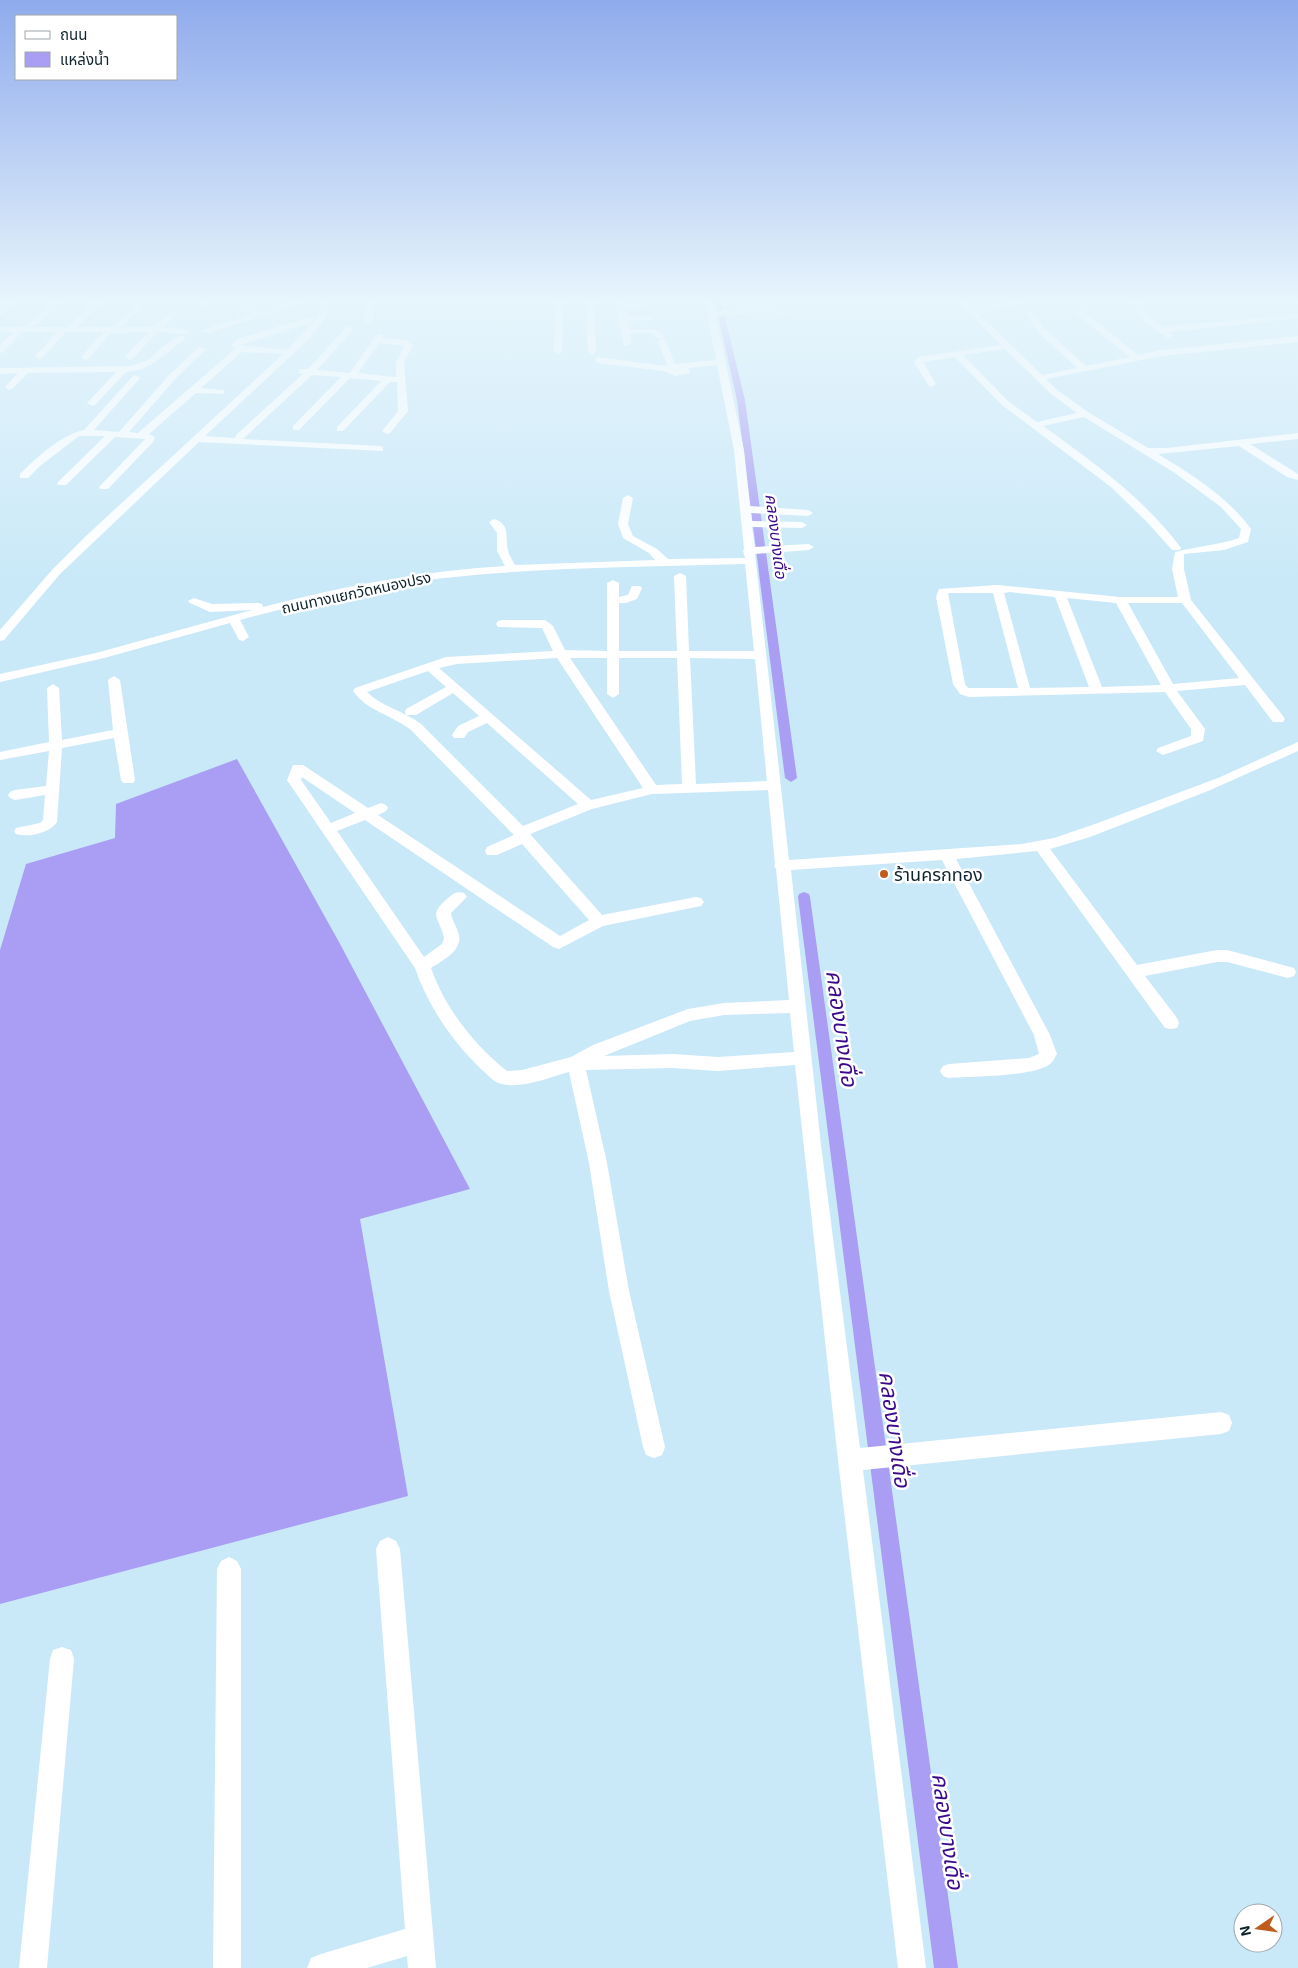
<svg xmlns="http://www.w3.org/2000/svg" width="1298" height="1968" font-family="'Exo 2','Noto Sans Thai',sans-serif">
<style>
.water{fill:#a99ef3}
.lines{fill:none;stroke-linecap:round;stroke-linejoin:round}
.canal{fill:#a99ef3;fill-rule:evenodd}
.minor{fill:#fff;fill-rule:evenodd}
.poi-dot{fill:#bd5c1c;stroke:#fff;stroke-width:2}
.labels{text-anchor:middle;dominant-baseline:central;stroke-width:5;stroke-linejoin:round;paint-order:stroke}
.far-street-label{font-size:15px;fill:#0e232c;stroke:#fff}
.far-water-label{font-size:16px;font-style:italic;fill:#3b098b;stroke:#fff}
.poi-label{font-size:18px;fill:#0e232c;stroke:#fff;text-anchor:start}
.near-water-label{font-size:22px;font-style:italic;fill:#3b098b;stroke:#fff}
</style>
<rect width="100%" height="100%" fill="#cae9f8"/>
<polygon class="water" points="237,759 339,942 470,1189 360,1219 408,1496 0,1604 0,950 26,864 115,838 116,804"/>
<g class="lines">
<g class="canal">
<polygon points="715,301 721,301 745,400 797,778 791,782 785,778 737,400"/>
<polygon points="804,892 809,894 810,897 958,1968 934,1968 798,897 799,894"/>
</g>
<g class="minor">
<polygon points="8,301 17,301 0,316 0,309"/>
<polygon points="53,301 62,301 34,327 67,327 94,301 103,301 77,327 113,327 139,303 143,305 122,327 154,327 175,309 179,311 163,327 185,330 189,332 185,334 158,332 132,359 129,360 125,357 126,355 149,332 111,333 88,359 85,360 81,357 103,332 66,332 42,358 39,359 35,356 57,332 22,332 3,352 0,353 0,345 13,332 0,331 0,327 25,327"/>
<polygon points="202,301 211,301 204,309 198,309 197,307"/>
<polygon points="298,301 311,301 207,333 200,331 253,314 239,308 239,304 245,304 261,312"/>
<path d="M324 301H332L324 320 310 338 205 436 235 438 236 435 303 374 299 373V369H308L346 327H352V331L317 370 350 373 377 334H383V338L406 340 413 345 404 363 408 411 390 433 387 434 382 431 398 411 397 382H390L343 431H337V427L381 381 350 378 299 430H293V426L341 377 312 375 243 439 380 446 383 447V451L199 442 60 574 4 640 0 641V630L52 570 86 536 283 354 242 352 201 388 224 390V394L196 393 149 434 155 437 153 442 108 489H100L99 487 145 439 115 437 66 485H58L57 483 105 436H79L40 466 28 478H20V474C36 458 62 434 84 430L133 376 136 375 140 378 94 430 119 432 170 374 199 347 206 349 176 378 129 432 138 433 235 349 231 345 237 339 307 318H313V322L240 345 287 350 316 319ZM379 343 404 346 396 363V377L358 373Z"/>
<polygon points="366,301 374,301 372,322 368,324 364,322"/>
<polygon points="555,301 563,301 562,351 558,354 554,351"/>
<polygon points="586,301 594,301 596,352 592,355 588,352"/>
<polygon points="617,301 625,301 625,304 649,304 649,308 646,308 626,309 627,316 650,316 654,318 650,320 628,321 629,329 653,329 663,334 663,338 657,338 651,333 630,333 631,344 624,346 618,319"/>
<path d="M705 301H713L715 311 768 307 788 314 784 316 768 311 716 316 744 450 750 506 808 510 813 513 808 516 751 513 752 521 802 522 807 525 802 528 752 527 755 547 809 544 814 547 809 550 755 554 789 860 1022 844 1054 838 1095 824 1218 778 1298 742V751L1208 791 1090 837 1050 849 1137 965 1217 950H1227L1294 968 1296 972 1294 976 1288 978 1227 962H1217L1145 976 1177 1018 1179 1023 1177 1028 1171 1029 1165 1028 1037 851 956 859 1050 1035 1057 1054C1055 1057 1053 1062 1050 1064 1034 1077 971 1076 949 1078L943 1076 940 1071 943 1066 949 1064 1029 1058 1039 1054 1034 1035 942 860 791 870 821 1145 860 1448 1221 1412 1229 1415 1232 1423 1229 1431 1221 1434 863 1470 926 1968H898L838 1460 795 1065 718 1071 672 1068 586 1070 607 1163 629 1291 665 1447 662 1455 654 1458 646 1455 643 1447 609 1291 589 1163 569 1072C550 1077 523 1089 502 1084 494 1083 487 1074 481 1069 452 1041 428 1006 415 968L287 780 293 765H303L368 808 381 803 386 805 388 808 386 811 378 815 560 936 589 920 522 844 497 855H487L485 851 487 847 514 835 411 730C392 715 367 711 353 691L355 688 446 657 553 651 542 628 498 627 496 624 498 621 502 620H545L553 626 565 650 607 651V583L613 580 619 583V597L628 595 632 586H640L642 588 637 599 626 603H619V651H677L674 576 680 573 686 576 689 651H754L745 564C645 567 544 567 444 578 375 586 307 602 240 620L249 637 243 641 239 640 230 623 104 658 0 682V674L96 653 252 610 210 612 190 603 188 601 194 598 212 604 258 603 262 604 263 607C343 586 423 571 505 566L497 551V533L489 522 494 519C511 524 505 538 508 550 509 555 512 560 515 565L655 560 649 553 623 538 618 524 623 498 628 495 633 498 628 524 633 536 657 549 668 559 745 558 743 551 744 549 734 450 717 365 688 368 690 371 689 373 676 376 664 371 598 363 594 360 598 357 666 366 667 365 658 341 662 338 666 341 675 364 716 360ZM672 369H674L681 370ZM557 658 643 788 591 800 439 668 457 664ZM570 658H607V694L613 698 619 694V658H677L682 784 656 785ZM690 658 755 659 767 781 696 784ZM428 671 446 687 406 709 405 712 406 715H416L453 693 479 716 458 726 452 735 454 738H464L468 732 487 723 578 804 523 826 421 724C404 711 382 707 367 692ZM302 777 355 813 331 823 301 780ZM768 790 775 864 774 866 776 869 789 1000 724 1003 688 1009 593 1045 571 1057 522 1070 507 1071C474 1045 445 1008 431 968 441 961 462 951 459 936 458 928 452 921 451 913L467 897 464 893C456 891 453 894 447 899 427 916 440 918 444 938L442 944 424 957 337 831 365 820 553 947 559 949 603 926 696 907 701 906 704 902 701 898 696 897 602 915 530 834 592 809 652 794ZM790 1013 794 1052 718 1057 672 1054 604 1056 690 1021 724 1015Z"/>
<path d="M957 301H966L975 310 1014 301H1028L979 314 1042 375 1077 368 1038 332 1026 313 1030 311H1033L1044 328 1086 366 1130 357 1080 317 1077 310 1084 304 1088 306 1085 310 1087 314 1138 355 1162 350 1298 336V342L1162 356 1046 379 1057 390 1088 412 1148 448H1167L1298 433V439L1250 444 1298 474V480L1287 477 1239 446 1158 454C1192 475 1227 496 1251 529L1248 542 1224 550 1184 554V569L1191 600 1283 716 1285 719 1283 722H1273L1245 685 1177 691 1205 729 1203 741 1163 755 1156 751 1158 748 1191 736V729L1165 692 969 697 960 694 953 684 936 597 939 589 997 585 1120 597H1178L1172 569 1175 552C1194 547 1218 545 1239 538L1241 529 1221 507 1175 473 1084 417 1043 426C1092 461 1145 499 1181 548L1180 550H1172L1147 522 1111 487 1002 405 955 357 923 362 936 384 932 387 929 386 914 362 918 357 1001 345ZM1005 349 1051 394 1077 413 1037 422 1008 401 963 355ZM1010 592 1055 597 1089 687 1030 688 1004 593ZM948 593H993L1018 688H968L965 684ZM1067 598 1116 603 1161 685 1102 687ZM1128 603H1182L1239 678 1173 684Z"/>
<polygon points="1132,301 1140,301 1151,318 1163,327 1298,314 1298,318 1169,332 1173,336 1169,339 1145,322"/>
<path d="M181 335 185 338 184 340C165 353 151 371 126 372L95 405 92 406 87 403 89 401 116 372 28 373 12 389 9 390 5 387 18 373 0 374V368L132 366 150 359 162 347Z"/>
<path d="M114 676 120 680 135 780 133 783H123L121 780 114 738 62 748 57 822C50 833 28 838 16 834L14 831 16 828 40 823 43 820 45 795 15 800 10 798 8 795 10 792 15 790 46 786 49 751 0 760V752L49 742 47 688 53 684 59 688 62 740 113 730 108 680Z"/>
<polygon points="388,1537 396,1541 400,1549 436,1968 408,1968 407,1956 367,1968 307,1968 311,1958 321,1954 405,1929 376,1549 380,1541"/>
<polygon points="229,1557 237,1561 241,1569 241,1968 213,1968 217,1569 221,1561"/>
<polygon points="62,1647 71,1650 74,1659 47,1968 19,1968 50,1659 53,1650"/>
</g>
</g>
<linearGradient id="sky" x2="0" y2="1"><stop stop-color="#8fabec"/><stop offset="0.52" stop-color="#e7f5fc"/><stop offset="1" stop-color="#e7f5fc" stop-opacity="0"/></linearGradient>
<rect width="1298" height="577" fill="url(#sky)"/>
<circle class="poi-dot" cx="884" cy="874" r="5"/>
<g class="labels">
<g class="far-street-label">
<text transform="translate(356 592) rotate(-12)">ถนนทางแยกวัดหนองปรง</text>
</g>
<g class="far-water-label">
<text transform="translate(777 536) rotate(83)">คลองบางเดื่อ</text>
</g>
<g class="poi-label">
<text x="894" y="874">ร้านครกทอง</text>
</g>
<g class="near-water-label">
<text transform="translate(843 1028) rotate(82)">คลองบางเดื่อ</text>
<text transform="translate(896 1429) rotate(82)">คลองบางเดื่อ</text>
<text transform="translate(949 1831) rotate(82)">คลองบางเดื่อ</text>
</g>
</g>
<rect x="15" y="15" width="162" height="65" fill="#ffffff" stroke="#9fa7ab"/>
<rect x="25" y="31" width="25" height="8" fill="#ffffff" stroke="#9fa7ab"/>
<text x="60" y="40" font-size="15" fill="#0e232c">ถนน</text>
<rect x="25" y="52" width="25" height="15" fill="#a99ef3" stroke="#9fa7ab"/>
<text x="60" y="65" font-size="15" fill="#0e232c">แหล่งน้ำ</text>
<g transform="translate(1258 1928) rotate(257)"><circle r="24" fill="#ffffff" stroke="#9fa7ab"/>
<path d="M0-4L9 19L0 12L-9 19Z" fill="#bd5c1c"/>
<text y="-8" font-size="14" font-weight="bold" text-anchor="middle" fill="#0e232c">N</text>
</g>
</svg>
